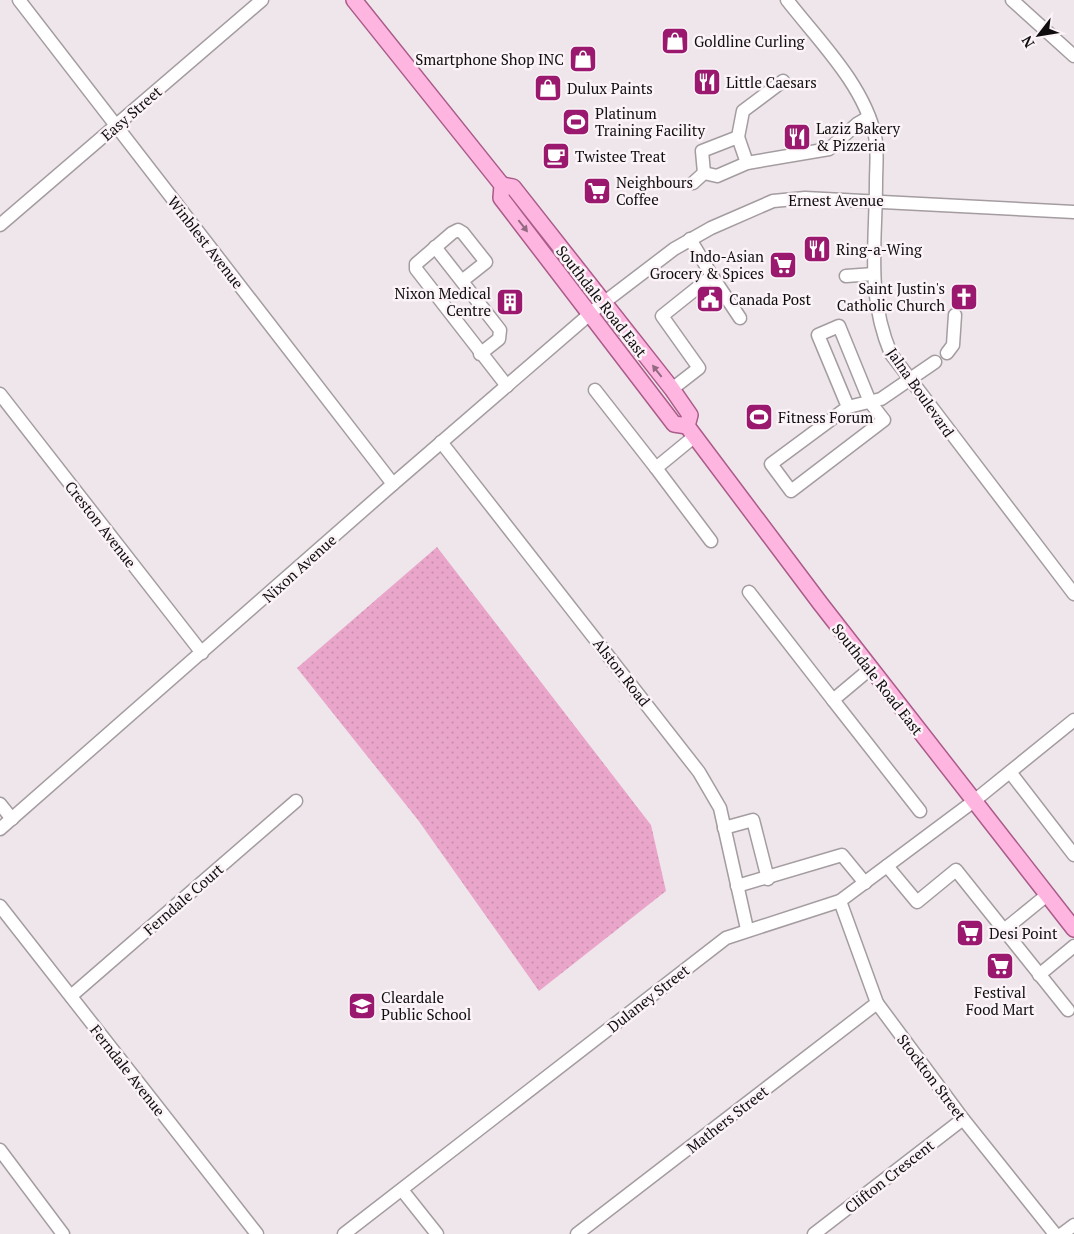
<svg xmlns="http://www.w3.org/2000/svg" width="1074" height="1234" font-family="'PT Serif',serif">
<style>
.park{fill:url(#park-dots)}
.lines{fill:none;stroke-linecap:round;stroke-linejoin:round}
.minor-casing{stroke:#a49ca0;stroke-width:15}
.major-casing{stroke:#aa5b89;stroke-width:18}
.minor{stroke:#fff;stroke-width:12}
.major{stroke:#feb6e0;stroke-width:15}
.oneway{fill:#926a82}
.labels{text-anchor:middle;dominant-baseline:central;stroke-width:5;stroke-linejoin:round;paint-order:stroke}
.poi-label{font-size:15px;fill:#0f0d0e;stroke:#fbf3f7;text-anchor:start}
.street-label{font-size:15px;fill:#0f0d0e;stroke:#fbf3f7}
</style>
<defs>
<pattern id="park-dots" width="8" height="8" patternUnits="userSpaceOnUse" patternTransform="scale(1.25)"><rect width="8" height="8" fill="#eaa6ca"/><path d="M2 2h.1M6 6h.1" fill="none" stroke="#c88eac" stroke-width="1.8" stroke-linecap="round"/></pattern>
</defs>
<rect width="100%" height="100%" fill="#eee6ea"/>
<polygon class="park" points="437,547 651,825 666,891 539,991 418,820 297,668"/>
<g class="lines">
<g class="minor-casing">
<g id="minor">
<polyline points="19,0 393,484"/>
<path d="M787 0C819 41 864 85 875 136 878 150 876 167 876 182 876 243 866 295 891 354L1074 594"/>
<polyline points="1012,0 1074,56"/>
<polyline points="738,137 743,111 783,81"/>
<polyline points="704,173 702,151 738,137 747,163"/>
<polyline points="693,183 704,173 717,176 747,163 829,149 857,124 869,117"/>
<polyline points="0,225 262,0"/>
<polyline points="435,247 500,330 499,339 480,354"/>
<polyline points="712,276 740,318"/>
<polyline points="846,276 874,274"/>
<polyline points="462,281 486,262 463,233 458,230 452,233 416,264 416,269 507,386"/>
<polyline points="947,353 953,345 955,315"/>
<polyline points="672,389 699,368 662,316 712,276 690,239"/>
<polyline points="595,390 656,468 695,436"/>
<polyline points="0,394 202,653"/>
<polyline points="848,407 818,335 839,326 870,402 884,420 791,491 771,464 848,407 881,399 935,362"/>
<polyline points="441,442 699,772 720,808 747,929"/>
<polyline points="656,468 711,541"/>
<polyline points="749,592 833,700"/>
<polyline points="870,669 833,700 920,811"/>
<polyline points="1010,772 1074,855"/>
<polyline points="0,804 12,819"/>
<polyline points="724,828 753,820 768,879"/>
<polyline points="0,829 393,484 598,307 674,249 711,228 773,201 805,198 1074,212"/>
<polyline points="887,866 917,902 956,870 1068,1010"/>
<polyline points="737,886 842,855 865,883"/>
<polyline points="840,901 877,1003 963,1119 1055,1234"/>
<polyline points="0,906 257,1234"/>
<polyline points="1004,930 1047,895"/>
<polyline points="1039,975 1074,946"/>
<polyline points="71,996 296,801"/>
<polyline points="0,1150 63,1234"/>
<polyline points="402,1190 437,1234"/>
<polyline points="344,1234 726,938 840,901 974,801 1074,720"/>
<polyline points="577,1234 877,1003"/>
<polyline points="814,1234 963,1119"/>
<polyline points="1062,1234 1074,1225"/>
</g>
</g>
<g class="major-casing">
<g id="major">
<polyline points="354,0 502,185 501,198 674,424 687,426 820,603 1074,929"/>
<polyline points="502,185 513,187 672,389 690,415 687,426"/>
</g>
</g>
<use href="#minor" class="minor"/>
<use href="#major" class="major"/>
</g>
<defs><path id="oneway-solid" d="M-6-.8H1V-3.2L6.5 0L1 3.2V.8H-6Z" transform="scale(1.25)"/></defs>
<g class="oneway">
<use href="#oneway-solid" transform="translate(523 226) rotate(52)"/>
<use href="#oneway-solid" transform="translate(657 371) rotate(-128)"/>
</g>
<defs>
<g id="shop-square" transform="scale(1.4375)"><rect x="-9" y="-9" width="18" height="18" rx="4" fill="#9a196e" stroke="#fbf3f7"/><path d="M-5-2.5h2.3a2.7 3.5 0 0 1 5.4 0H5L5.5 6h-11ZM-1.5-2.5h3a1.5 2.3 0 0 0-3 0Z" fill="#fff"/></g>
<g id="restaurant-square" transform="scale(1.4375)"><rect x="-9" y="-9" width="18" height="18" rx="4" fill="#9a196e" stroke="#fbf3f7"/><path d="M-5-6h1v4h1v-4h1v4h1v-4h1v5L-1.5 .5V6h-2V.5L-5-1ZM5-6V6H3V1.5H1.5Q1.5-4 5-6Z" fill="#fff"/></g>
<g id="stadium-square" transform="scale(1.4375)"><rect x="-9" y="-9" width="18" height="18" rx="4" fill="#9a196e" stroke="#fbf3f7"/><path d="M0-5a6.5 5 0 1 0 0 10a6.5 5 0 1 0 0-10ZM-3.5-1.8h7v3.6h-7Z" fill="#fff"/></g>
<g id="cafe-square" transform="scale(1.4375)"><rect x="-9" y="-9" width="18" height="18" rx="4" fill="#9a196e" stroke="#fbf3f7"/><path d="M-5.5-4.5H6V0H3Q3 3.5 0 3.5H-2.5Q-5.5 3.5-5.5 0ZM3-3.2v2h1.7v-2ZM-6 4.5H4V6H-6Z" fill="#fff"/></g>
<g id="supermarket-square" transform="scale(1.4375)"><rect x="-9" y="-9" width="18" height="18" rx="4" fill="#9a196e" stroke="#fbf3f7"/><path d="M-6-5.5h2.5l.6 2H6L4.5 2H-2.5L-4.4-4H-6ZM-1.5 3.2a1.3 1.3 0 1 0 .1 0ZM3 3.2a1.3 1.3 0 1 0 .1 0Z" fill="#fff"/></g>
<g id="church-square" transform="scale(1.4375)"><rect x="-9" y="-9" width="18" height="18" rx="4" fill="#9a196e" stroke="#fbf3f7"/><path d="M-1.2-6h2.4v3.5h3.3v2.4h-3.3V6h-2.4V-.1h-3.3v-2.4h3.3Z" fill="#fff"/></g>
<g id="civic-square" transform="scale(1.4375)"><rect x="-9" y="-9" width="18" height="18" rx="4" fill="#9a196e" stroke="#fbf3f7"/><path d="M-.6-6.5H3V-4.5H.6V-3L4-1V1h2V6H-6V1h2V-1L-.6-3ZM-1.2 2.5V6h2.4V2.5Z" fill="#fff"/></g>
<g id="building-square" transform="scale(1.4375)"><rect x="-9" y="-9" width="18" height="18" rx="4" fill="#9a196e" stroke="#fbf3f7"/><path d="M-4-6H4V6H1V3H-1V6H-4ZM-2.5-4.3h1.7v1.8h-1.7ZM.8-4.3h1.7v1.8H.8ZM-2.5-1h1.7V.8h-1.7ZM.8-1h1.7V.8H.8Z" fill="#fff"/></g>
<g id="school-square" transform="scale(1.4375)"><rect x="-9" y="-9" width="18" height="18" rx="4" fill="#9a196e" stroke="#fbf3f7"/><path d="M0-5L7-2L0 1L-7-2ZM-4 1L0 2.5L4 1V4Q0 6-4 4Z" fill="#fff"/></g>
</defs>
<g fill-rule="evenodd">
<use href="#shop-square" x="675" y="41"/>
<use href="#shop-square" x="583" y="59"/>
<use href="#restaurant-square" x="707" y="82"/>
<use href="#shop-square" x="548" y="88"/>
<use href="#stadium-square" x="576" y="122"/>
<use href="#restaurant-square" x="797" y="137"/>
<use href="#cafe-square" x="556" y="156"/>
<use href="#supermarket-square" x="597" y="191"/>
<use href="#restaurant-square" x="817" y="249"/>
<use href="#supermarket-square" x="783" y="265"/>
<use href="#church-square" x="964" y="297"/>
<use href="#civic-square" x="710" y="299"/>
<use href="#building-square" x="510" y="302"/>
<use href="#stadium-square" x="759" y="417"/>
<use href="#supermarket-square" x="970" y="933"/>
<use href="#supermarket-square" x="1000" y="966"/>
<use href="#school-square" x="362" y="1006"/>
</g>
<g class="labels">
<g class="poi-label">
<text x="694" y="41">Goldline Curling</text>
<text x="564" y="59" text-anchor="end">Smartphone Shop INC</text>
<text x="726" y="82">Little Caesars</text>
<text x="567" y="88">Dulux Paints</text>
<text x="595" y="113">Platinum<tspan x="595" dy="17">Training Facility</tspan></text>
<text x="816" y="128">Laziz Bakery<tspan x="816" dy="17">&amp; Pizzeria</tspan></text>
<text x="575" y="156">Twistee Treat</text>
<text x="616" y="182">Neighbours<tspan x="616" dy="17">Coffee</tspan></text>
<text x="836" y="249">Ring-a-Wing</text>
<text x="764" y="256" text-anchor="end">Indo-Asian<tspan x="764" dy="17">Grocery &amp; Spices</tspan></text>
<text x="945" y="288" text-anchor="end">Saint Justin's<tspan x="945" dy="17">Catholic Church</tspan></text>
<text x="491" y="293" text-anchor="end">Nixon Medical<tspan x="491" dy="17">Centre</tspan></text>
<text x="729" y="299">Canada Post</text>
<text x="778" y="417">Fitness Forum</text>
<text x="989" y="933">Desi Point</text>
<text x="1000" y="992" text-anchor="middle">Festival<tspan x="1000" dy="17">Food Mart</tspan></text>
<text x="381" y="997">Cleardale<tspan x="381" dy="17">Public School</tspan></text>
</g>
<g class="street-label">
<text transform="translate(131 113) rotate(-41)">Easy Street</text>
<text x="836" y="200">Ernest Avenue</text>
<text transform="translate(206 242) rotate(52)">Winblest Avenue</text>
<text transform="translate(602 301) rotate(52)">Southdale Road East</text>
<text transform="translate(921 392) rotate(55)">Jalna Boulevard</text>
<text transform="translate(101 524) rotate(52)">Creston Avenue</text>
<text transform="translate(299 568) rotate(-42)">Nixon Avenue</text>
<text transform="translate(622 672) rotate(52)">Alston Road</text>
<text transform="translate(878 679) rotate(52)">Southdale Road East</text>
<text transform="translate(183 899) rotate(-41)">Ferndale Court</text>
<text transform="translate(648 998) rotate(-38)">Dulaney Street</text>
<text transform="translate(128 1070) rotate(52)">Ferndale Avenue</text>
<text transform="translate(932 1077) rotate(53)">Stockton Street</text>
<text transform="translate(727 1119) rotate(-38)">Mathers Street</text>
<text transform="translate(889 1176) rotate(-38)">Clifton Crescent</text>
</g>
</g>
<g transform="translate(1039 35) rotate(239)" stroke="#fbf3f7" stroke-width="4" paint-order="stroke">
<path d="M0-4L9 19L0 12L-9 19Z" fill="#0f0d0e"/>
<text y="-8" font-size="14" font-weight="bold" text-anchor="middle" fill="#0f0d0e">N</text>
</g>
</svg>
